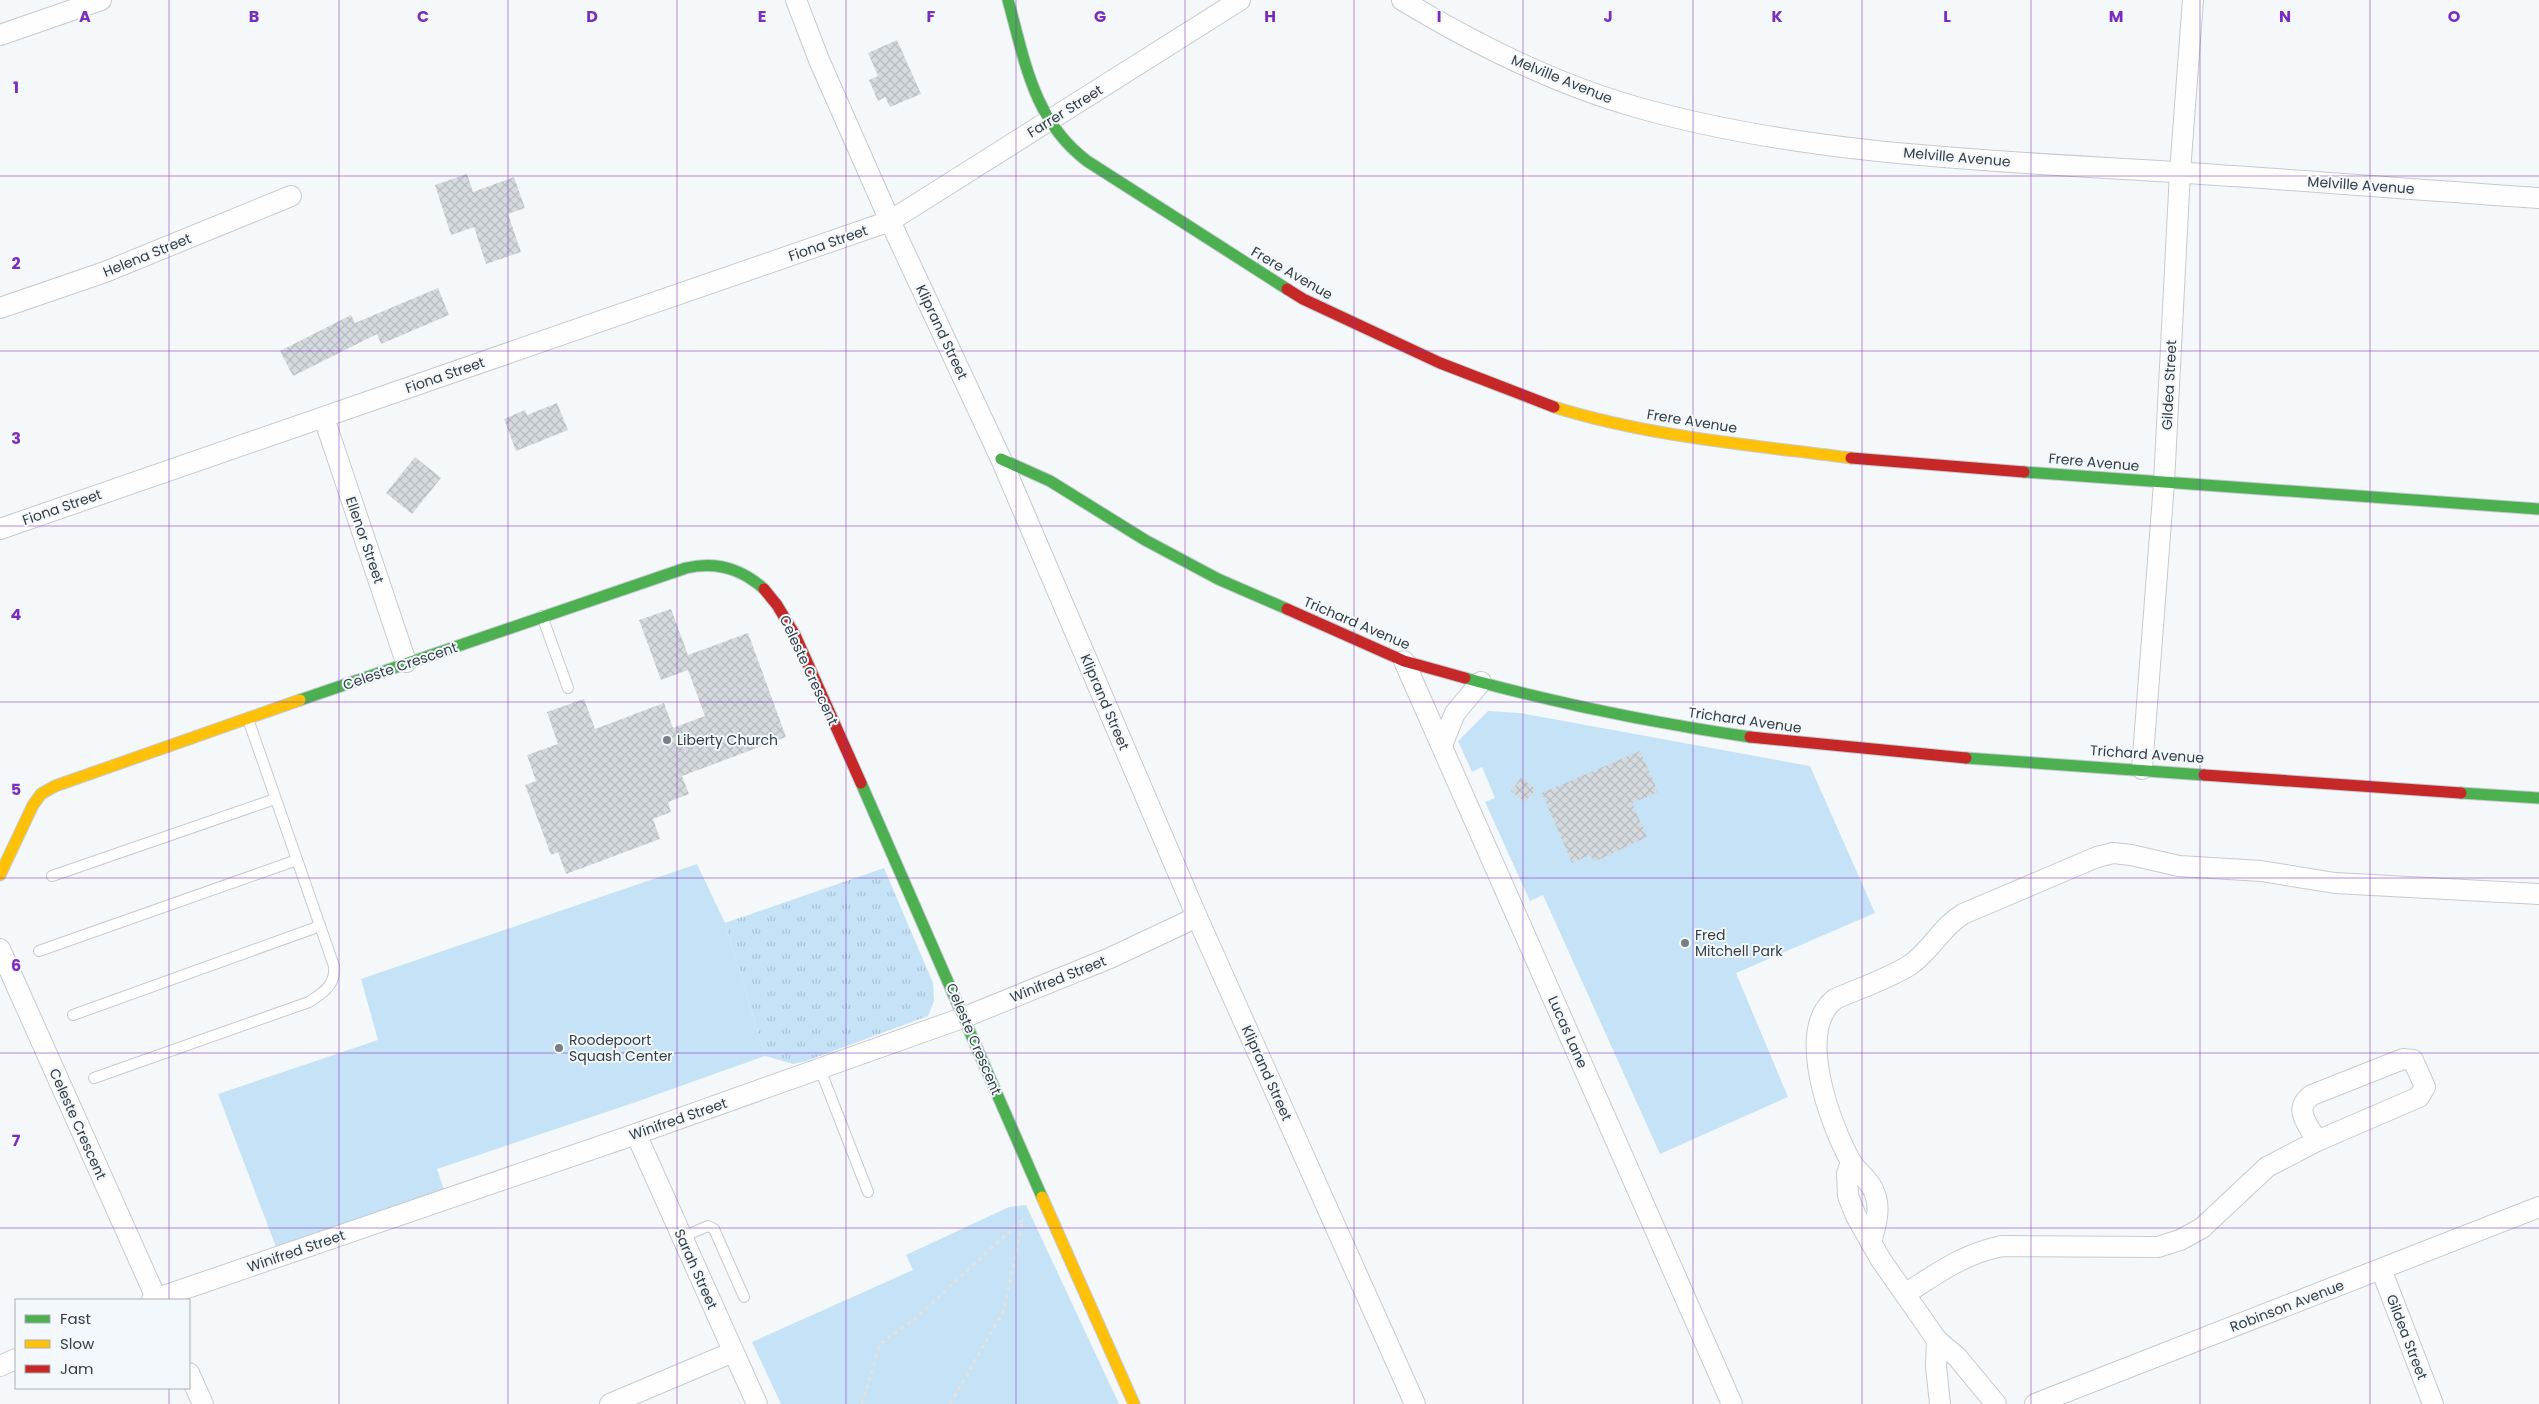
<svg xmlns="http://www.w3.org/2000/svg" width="2539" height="1404" font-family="Poppins,sans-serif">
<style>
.grass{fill:url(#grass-tufts)}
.park{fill:#c5e2f7}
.building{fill:url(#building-cross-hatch)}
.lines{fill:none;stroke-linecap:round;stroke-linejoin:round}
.lane-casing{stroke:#c5cbd0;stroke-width:12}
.street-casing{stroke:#c5cbd0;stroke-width:22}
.fast-casing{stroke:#c5cbd0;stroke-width:13}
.slow-casing{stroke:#c5cbd0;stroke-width:13}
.jam-casing{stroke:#c5cbd0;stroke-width:13}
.path{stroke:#e1e2e2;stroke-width:3;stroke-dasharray:4 4;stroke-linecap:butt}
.lane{stroke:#fefefe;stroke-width:10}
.street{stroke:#fefefe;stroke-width:20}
.fast{stroke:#4caf50;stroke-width:11}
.slow{stroke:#ffc107;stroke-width:11}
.jam{stroke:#c62828;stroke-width:11}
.grid{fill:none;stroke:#7b2cbf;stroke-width:1;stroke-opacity:0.55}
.poi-dot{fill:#787f85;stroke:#f3f8fc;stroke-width:2}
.labels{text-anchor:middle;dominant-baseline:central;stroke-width:4;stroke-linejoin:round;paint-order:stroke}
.street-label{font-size:14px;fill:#343e46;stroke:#f3f8fc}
.poi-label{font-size:14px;fill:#343e46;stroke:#f3f8fc;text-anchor:start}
.grid-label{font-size:16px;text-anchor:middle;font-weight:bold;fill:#7b2cbf;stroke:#f3f8fc;stroke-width:4;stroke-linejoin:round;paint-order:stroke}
</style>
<defs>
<pattern id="grass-tufts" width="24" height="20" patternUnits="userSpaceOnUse" patternTransform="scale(1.25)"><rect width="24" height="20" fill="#c5e2f7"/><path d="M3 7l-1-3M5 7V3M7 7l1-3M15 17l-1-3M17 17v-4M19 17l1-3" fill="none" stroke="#aac3d5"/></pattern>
<pattern id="building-cross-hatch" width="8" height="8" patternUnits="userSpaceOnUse" patternTransform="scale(1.25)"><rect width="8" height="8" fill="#d4dade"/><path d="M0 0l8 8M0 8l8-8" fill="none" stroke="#b7bcc0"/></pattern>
</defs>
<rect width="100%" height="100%" fill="#f5f8fa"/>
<polygon class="grass" points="884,868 933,983 934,1001 928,1016 806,1061 793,1064 765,1056 725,923"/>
<g class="park">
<polygon points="1488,711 1520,713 1810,766 1875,913 1736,973 1788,1097 1660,1154 1543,895 1530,901 1485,802 1495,798 1482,767 1472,772 1458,741"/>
<polygon points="697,864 725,923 765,1056 633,1103 437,1169 444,1190 276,1247 218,1094 378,1040 361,979"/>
<polygon points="1026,1205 1119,1404 781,1404 752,1342 913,1270 906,1255 1009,1207"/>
</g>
<g class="building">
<polygon points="897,40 921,94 890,107 885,97 878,101 869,80 878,76 868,53"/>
<polygon points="467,174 473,192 514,177 525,208 508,214 521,252 486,264 474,227 451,235 435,185"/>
<polygon points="438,288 449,315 381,344 377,334 293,376 280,351 351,315 355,323"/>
<polygon points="557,403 568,430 516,451 504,419 525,410 527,415"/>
<polygon points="415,457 441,478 412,514 386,493"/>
<polygon points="671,609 688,655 748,633 786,737 682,776 689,794 668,802 671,812 653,819 660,839 566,874 558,852 551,855 525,785 536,781 527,755 558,744 547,712 584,699 595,729 664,703 673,728 705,716 688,670 661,680 639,620"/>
<polygon points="1640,751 1658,792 1632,803 1647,837 1594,862 1590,855 1572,863 1542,793"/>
<polygon points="1521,778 1536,789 1525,802 1511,791"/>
</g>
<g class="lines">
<g class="lane-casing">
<g id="lane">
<polyline points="542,616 568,688"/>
<polyline points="52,876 275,799"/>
<polyline points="39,951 297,860"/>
<polyline points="73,1015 320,926"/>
<polyline points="820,1069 868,1192"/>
<path d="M94 1078 309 1002C323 993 336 985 334 966L248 719"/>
<polyline points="682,1237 708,1226 714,1229 744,1297"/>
</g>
</g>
<g class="street-casing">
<g id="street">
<polyline points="796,0 819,60 890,221 1001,459 1197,917 1415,1404"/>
<path d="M1402 0C1475 44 1554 84 1636 107 1797 153 1975 160 2141 170 2274 178 2406 189 2539 198"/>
<polyline points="0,35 101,0"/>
<polyline points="0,308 105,272 291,196"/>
<polyline points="324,418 406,662"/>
<polyline points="0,529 890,221 1240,0"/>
<polyline points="1404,661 1732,1404"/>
<polyline points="1442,745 1455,713 1481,682"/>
<polyline points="2142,769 2164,483 2180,172 2193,0"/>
<polyline points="0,949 157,1300"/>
<polyline points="636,1134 757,1404"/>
<polyline points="1851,1162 1847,1174 1848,1196 1856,1216 1881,1260 1937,1340 1957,1357 1996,1404"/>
<path d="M1871 1243C1875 1227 1881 1210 1875 1194 1870 1179 1857 1173 1850 1160 1830 1123 1795 1030 1835 999 1860 988 1888 979 1910 965 1931 951 1941 927 1963 914L2097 857 2113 853 2131 855 2179 866 2261 871 2335 883 2539 894"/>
<polyline points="2381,1269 2433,1404"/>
<path d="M1905 1294C1938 1273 1963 1254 2002 1246L2158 1247 2180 1240 2202 1228 2267 1167 2317 1141 2419 1097 2425 1087 2413 1060 2403 1059 2312 1095C2292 1109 2308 1124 2317 1141"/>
<polyline points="152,1300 636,1134 965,1017 1110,958 1197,917"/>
<polyline points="1937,1340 1936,1366 1940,1404"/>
<polyline points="0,1366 16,1359"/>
<polyline points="189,1373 203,1404"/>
<polyline points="610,1404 733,1352"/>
<polyline points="2035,1404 2539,1207"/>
</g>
</g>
<g class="fast-casing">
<g id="fast">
<path d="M1008 0C1025 61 1033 120 1087 161L1287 289"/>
<polyline points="1001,459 1050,481 1145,540 1218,579 1287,609"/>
<polyline points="2024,472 2539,509"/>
<path d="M1465 678C1559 704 1654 723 1750 737"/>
<path d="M300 700 686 568C716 561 742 569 764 589"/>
<polyline points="1966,758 2204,775"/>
<polyline points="861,783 1042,1197"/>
<polyline points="2461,793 2539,798"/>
</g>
</g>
<g class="slow-casing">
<g id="slow">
<path d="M1554 407C1650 437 1752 445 1851 458"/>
<polyline points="0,875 33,805 41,794 55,786 300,700"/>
<polyline points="1042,1197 1134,1404"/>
</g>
</g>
<g class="jam-casing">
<g id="jam">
<polyline points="1287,289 1303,299 1440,363 1554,407"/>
<polyline points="1851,458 2024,472"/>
<polyline points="764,589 777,605 795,635 861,783"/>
<polyline points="1287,609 1404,661 1465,678"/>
<polyline points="1750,737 1966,758"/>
<polyline points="2204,775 2461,793"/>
</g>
</g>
<g class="path">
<polyline points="862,1404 880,1344 916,1318 1024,1218"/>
<polyline points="950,1404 1004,1310 1023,1219"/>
</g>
<use href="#lane" class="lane"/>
<use href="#street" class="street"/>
<use href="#fast" class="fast"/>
<use href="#slow" class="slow"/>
<use href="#jam" class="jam"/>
</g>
<path class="grid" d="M169 0V1300M339 0V1404M508 0V1404M677 0V1404M846 0V1404M1016 0V1404M1185 0V1404M1354 0V1404M1523 0V1404M1693 0V1404M1862 0V1404M2031 0V1404M2200 0V1404M2370 0V1404M0 176H2539M0 351H2539M0 526H2539M0 702H2539M0 878H2539M0 1053H2539M0 1228H2539M169 1388V1404"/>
<g class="poi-dot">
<circle cx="667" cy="740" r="5"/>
<circle cx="1685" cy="943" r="5"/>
<circle cx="559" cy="1048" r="5"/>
</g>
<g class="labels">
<g class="street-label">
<text transform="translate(1562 79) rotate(22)">Melville Avenue</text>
<text transform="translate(1065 111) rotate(-32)">Farrer Street</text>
<text transform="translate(1957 157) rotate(5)">Melville Avenue</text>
<text transform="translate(2361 185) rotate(4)">Melville Avenue</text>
<text transform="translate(828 243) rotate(-19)">Fiona Street</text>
<text transform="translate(147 255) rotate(-22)">Helena Street</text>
<text transform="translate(1292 273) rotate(30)">Frere Avenue</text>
<text transform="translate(942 332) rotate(65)">Kliprand Street</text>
<text transform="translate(445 375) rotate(-19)">Fiona Street</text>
<text transform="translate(2169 385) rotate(-87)">Gildea Street</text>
<text transform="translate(1692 421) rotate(9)">Frere Avenue</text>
<text transform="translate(2094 462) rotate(5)">Frere Avenue</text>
<text transform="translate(62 507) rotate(-19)">Fiona Street</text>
<text transform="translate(365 540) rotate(71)">Ellenor Street</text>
<text transform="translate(1357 623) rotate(23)">Trichard Avenue</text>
<text transform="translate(400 666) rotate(-19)">Celeste Crescent</text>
<text transform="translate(809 670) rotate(65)">Celeste Crescent</text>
<text transform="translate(1105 702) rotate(67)">Kliprand Street</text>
<text transform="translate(1745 720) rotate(8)">Trichard Avenue</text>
<text transform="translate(2147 754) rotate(4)">Trichard Avenue</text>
<text transform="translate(1058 979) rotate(-22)">Winifred Street</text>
<text transform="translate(1568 1032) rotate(66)">Lucas Lane</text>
<text transform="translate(974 1039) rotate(67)">Celeste Crescent</text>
<text transform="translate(1267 1073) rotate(66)">Kliprand Street</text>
<text transform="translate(678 1119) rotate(-19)">Winifred Street</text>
<text transform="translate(78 1124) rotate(66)">Celeste Crescent</text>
<text transform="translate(296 1251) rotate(-19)">Winifred Street</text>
<text transform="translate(696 1269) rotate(66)">Sarah Street</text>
<text transform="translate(2287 1306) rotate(-21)">Robinson Avenue</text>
<text transform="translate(2407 1337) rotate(69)">Gildea Street</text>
</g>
<g class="poi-label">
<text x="677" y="740">Liberty Church</text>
<text x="1695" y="935">Fred<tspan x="1695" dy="16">Mitchell Park</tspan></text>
<text x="569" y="1040">Roodepoort<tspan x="569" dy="16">Squash Center</tspan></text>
</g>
</g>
<g class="grid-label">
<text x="85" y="22">A</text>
<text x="254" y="22">B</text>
<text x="423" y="22">C</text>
<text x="592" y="22">D</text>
<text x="762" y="22">E</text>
<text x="931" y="22">F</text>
<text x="1100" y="22">G</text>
<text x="1270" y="22">H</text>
<text x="1439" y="22">I</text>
<text x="1608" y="22">J</text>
<text x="1777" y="22">K</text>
<text x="1947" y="22">L</text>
<text x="2116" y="22">M</text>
<text x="2285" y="22">N</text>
<text x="2454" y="22">O</text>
<text x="16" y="93">1</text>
<text x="16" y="269">2</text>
<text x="16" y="444">3</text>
<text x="16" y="620">4</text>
<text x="16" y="795">5</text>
<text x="16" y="971">6</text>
<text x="16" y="1146">7</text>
</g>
<rect x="15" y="1299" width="175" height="90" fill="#f3f8fc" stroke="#a7aeb3"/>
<rect x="25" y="1315" width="25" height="8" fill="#4caf50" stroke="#a7aeb3"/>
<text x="60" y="1324" font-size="15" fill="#343e46">Fast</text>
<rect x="25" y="1340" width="25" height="8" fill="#ffc107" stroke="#a7aeb3"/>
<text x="60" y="1349" font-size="15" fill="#343e46">Slow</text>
<rect x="25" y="1365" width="25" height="8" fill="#c62828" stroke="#a7aeb3"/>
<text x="60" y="1374" font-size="15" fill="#343e46">Jam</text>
</svg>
